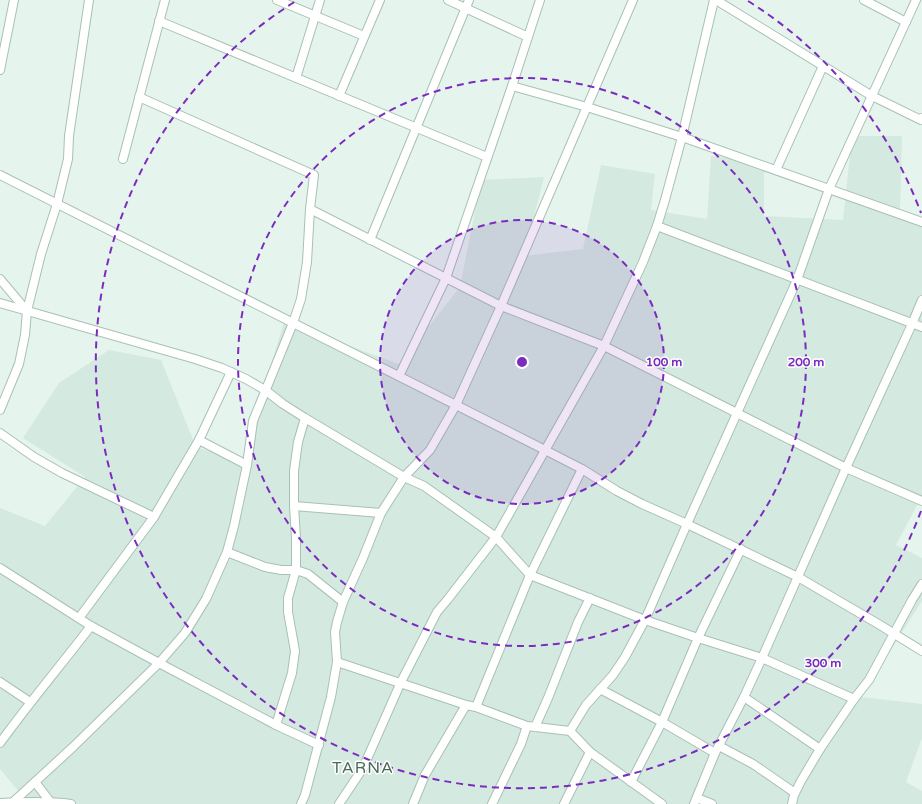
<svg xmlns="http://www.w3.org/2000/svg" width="922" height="804" font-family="'Varela Round',sans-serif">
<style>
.residential{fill:#d4e9df}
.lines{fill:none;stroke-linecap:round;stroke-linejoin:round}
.minor-casing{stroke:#a8c1b4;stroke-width:10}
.minor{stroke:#fff;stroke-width:8}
.ring{fill:none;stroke:#7b2cbf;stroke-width:2;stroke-dasharray:7 5}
.labels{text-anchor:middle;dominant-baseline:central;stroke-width:3;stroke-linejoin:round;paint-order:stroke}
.quarter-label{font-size:16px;letter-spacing:1px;fill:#4b6b59;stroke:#fff}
.centre{fill:#7b2cbf;stroke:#fff;stroke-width:2}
.ring-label{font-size:12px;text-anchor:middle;font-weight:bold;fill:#7b2cbf;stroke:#fff;stroke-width:3;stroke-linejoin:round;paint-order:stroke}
</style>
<rect width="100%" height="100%" fill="#e6f4ee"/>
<polygon class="residential" points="852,136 902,136 900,211 922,224 922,496 896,545 922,558 922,601 861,697 922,704 922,738 906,782 922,791 922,804 22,804 26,800 0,769 0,508 45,526 85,477 23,438 59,383 109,350 161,360 196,447 242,461 284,322 399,364 460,287 481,180 544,177 524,256 583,249 601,165 655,174 651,210 707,219 711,156 764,162 764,216 843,220"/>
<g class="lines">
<g class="minor-casing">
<g id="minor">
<polyline points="277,0 364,36"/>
<polyline points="448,0 528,37"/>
<polyline points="716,0 872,96 921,120 922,118"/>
<polyline points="864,0 906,22"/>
<polyline points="159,21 487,157"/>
<polyline points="0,70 14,0"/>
<polyline points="296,78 320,0"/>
<polyline points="512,86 587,107 682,137 922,222"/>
<polyline points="339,96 380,0"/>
<polyline points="123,159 165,0"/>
<polyline points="776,170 823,66"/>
<polyline points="0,175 545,450 582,469 617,491 642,504 687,524 798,577 880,625 922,651"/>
<polyline points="310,209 501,306 604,346 846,468 922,501"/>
<polyline points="657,226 922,327"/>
<polyline points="370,240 469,0"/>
<polyline points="0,279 27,311"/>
<polyline points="0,303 195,359 222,368 246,379 265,390 283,404 305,418 404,477 424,486 496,537 530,575 645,620 698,638 762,658 854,699"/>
<polyline points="399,376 446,278 512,86 540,0"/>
<polyline points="0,410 19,364 25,335 27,311 41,254 57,204 68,159 69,136 89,0"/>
<polyline points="0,433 34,457 62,473 154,517"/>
<polyline points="199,440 247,465"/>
<polyline points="294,506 381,513"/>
<polyline points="227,552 265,567 281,570 296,570 308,574 343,602"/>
<polyline points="0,568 91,626 159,663 276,725 319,745"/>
<polyline points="79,618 154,517 199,440 231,372"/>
<polyline points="337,662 466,705 476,707 527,726 570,731 590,752 662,804"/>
<polyline points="0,682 30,702"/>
<polyline points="600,689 662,722 715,753"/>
<polyline points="744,697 820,749"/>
<polyline points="476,707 530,575 582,469"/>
<polyline points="276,725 292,673 295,651 288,612 288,598 296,570 296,538 294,506 294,471 298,442 305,418"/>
<polyline points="535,727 548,698 578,622 590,598"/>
<polyline points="570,731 586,705 613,675 625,657 645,620 687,524 797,280 829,189 916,0"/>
<path d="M0 743C29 703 61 665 91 626"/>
<polyline points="719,746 753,764 795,793"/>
<polyline points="35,782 51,803"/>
<polyline points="631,782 662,722 698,638 741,549"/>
<polyline points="697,798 712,804"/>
<path d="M0 803C22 802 50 801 71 804"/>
<polyline points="11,804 73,747 159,663 185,633 206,599 227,552 234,526 247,465 253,421 271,377 293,323 301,299 307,262 310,209 314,175 139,97"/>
<polyline points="301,804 305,795 331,697 337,662 335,632 337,622 343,602 363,558 381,513 404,477 430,450 456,405 501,306 633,0"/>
<polyline points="339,804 363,768 401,682 437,612 448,599 496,537 604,346 643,262 657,226 665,200 682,137 714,0"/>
<polyline points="413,804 425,775 466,705"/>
<polyline points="492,804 521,744 527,726"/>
<polyline points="564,804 590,752"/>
<polyline points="694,804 715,753 744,697 762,658 846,468 912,324 922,300"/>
<polyline points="792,804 794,795 801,781 820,749 854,699 869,680 912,600 922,584"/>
</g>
</g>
<use href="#minor" class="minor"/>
</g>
<circle cx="522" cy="362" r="142" fill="#7b2cbf" fill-opacity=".12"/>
<g class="ring">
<circle cx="522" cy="362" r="142"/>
<circle cx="522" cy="362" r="284"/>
<path d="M921 511A426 426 0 1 1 296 1M748 1A426 426 0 0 1 921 213"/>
</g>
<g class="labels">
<g class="quarter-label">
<text x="363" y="768">TARNA</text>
</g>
</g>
<circle cx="522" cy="362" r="6" class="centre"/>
<g class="ring-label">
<text x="664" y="366">100 m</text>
<text x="806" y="366">200 m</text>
<text x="823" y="667">300 m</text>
</g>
</svg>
